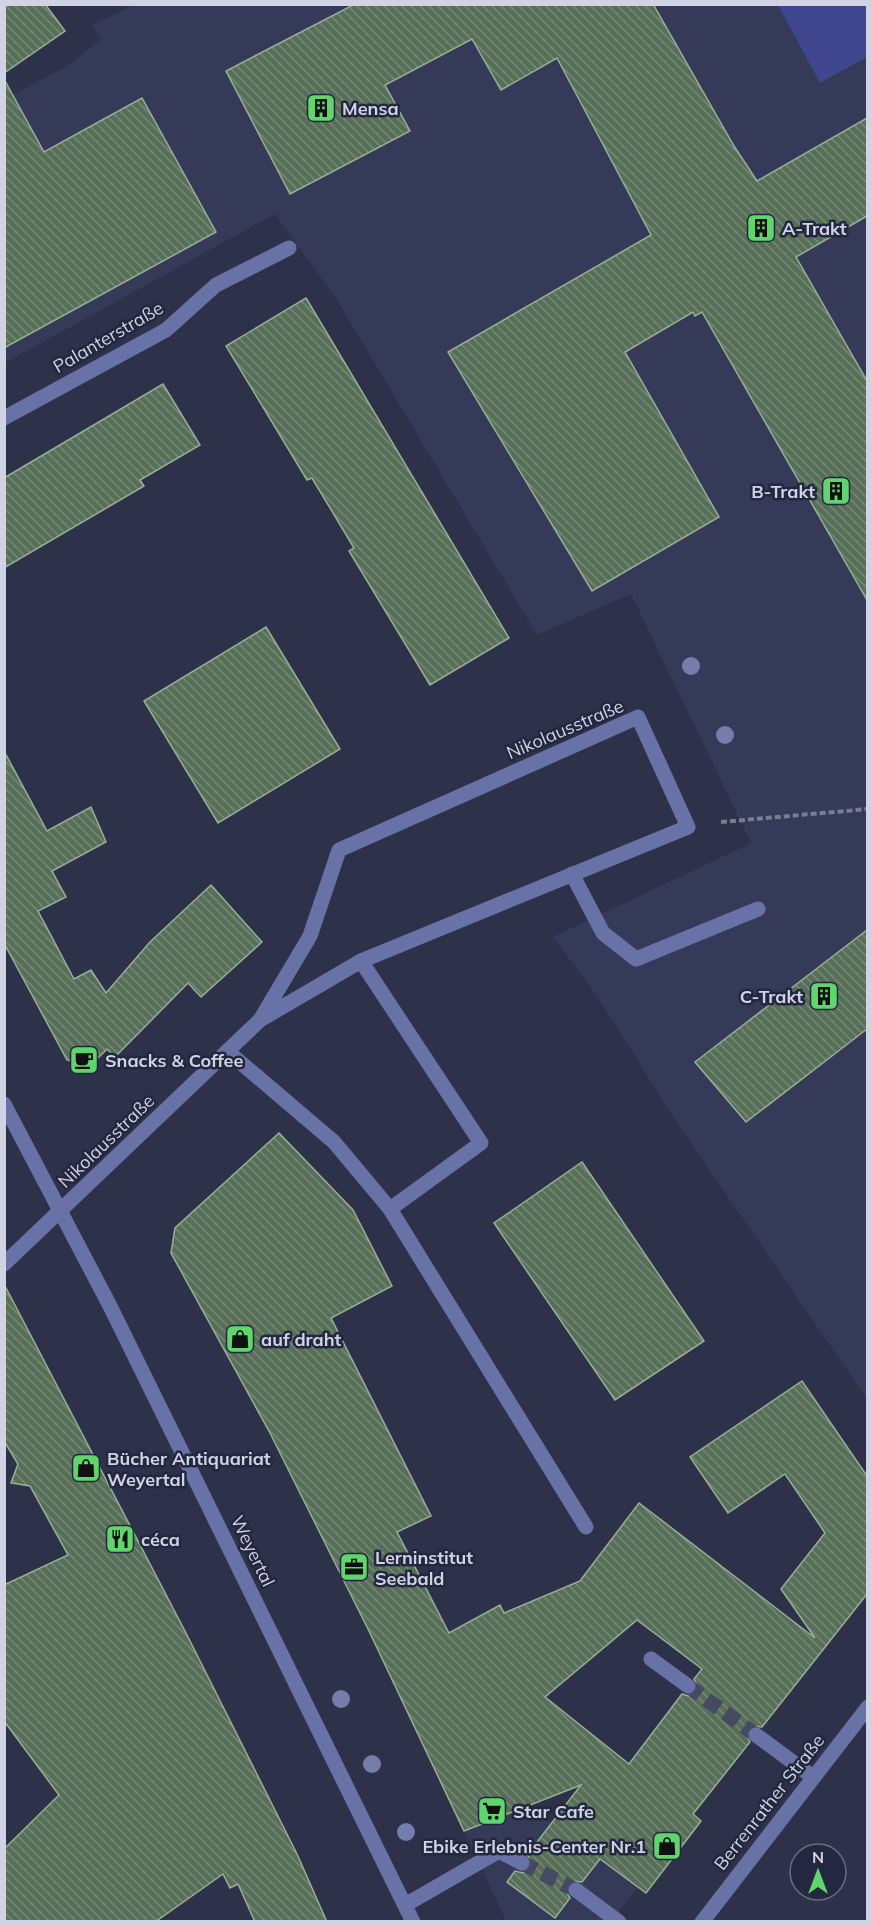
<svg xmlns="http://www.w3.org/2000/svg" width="872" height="1926" font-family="Mulish,sans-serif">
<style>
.built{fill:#353a59}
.garden{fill:#3f468d}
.building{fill:url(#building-back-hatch);stroke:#97b097;stroke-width:1.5;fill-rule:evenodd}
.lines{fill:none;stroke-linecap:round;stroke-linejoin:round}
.minor-tunnel{stroke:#454961;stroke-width:15;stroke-dasharray:15 8;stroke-linecap:butt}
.path{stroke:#797d92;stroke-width:4;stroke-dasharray:6 3;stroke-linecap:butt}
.minor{stroke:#6972a6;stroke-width:15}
.tree{fill:#747dab}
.labels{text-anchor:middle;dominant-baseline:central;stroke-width:5;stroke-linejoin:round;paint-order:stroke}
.poi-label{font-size:18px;font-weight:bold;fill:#d0d3e3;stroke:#232740;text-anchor:start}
.street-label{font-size:18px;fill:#d0d3e3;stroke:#232740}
</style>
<defs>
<pattern id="building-back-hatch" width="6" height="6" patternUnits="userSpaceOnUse" patternTransform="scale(1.5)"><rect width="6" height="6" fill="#576e57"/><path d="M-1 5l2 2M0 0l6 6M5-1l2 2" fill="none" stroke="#768877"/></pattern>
</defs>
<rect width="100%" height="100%" fill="#2d314a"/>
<g class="built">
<polygon points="133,5 867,5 867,1399 675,1120 595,993 553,937 751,843 631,594 537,635 335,297 275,214 5,363 5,99 69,65 101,39 92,25"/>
<polygon points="525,1804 638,1887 612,1921 506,1921 464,1831"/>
</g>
<polygon class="garden" points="778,5 867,5 867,57 820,83"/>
<g class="building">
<polygon points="4,4 45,4 65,31 4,73"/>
<polygon points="355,4 653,4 734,146 757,181 867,118 867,216 796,257 867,381 867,600 702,312 695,316 693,312 625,352 719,517 592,591 448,352 651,235 557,58 501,90 472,39 385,85 410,131 290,194 226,71"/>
<polygon points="4,79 44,152 142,98 216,232 4,348"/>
<polygon points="306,298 509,638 430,685 349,551 354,548 312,478 307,480 226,346"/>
<polygon points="163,384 200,445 140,480 144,486 4,568 4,478"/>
<polygon points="266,627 340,749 218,823 144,701"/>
<polygon points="4,751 47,831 91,807 106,842 52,871 66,897 38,911 74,979 91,970 106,993 150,942 211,885 262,942 201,997 188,983 115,1057 107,1049 89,1067 67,1060 4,943"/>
<polygon points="867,930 867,1029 746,1122 695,1062"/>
<path d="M279 1133 353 1210 392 1286 331 1318 431 1516 397 1532 449 1633 500 1605 504 1613 580 1581 639 1503 815 1638 781 1589 825 1533 785 1474 728 1513 690 1457 802 1381 867 1476V1594L762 1727 753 1726 748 1730 746 1735 750 1742 693 1814 701 1821 646 1893 600 1859 582 1882 573 1881 568 1885 567 1893 570 1898 555 1918 507 1882 515 1871 523 1873 530 1868 532 1862 527 1855 581 1785 464 1831 368 1629 270 1433 171 1253 175 1228ZM637 1620 702 1669 694 1679 698 1686 695 1692 688 1696 682 1694 629 1764 545 1697Z"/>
<polygon points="582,1162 704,1341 615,1400 494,1223"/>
<polygon points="4,1284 186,1633 297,1854 327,1922 255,1922 238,1884 230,1888 223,1874 155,1922 4,1922 4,1849 59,1795 4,1721 4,1585 68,1555 30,1486 11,1483 18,1464 4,1441"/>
</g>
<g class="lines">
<g class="minor-tunnel">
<polyline points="688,1686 756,1735"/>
<polyline points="522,1863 576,1890"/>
</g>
<polyline class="path" points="721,822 868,809"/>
<g class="minor">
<polyline points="4,418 166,330 216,285 289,248"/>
<polyline points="572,874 603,933 636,959 758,909"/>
<polyline points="361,961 481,1143 390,1209"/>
<polyline points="227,1051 334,1142 390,1209 586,1527"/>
<polyline points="4,1104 110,1306 413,1922"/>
<polyline points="4,1264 260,1020 361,961 688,827 638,717 339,850 310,936 260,1020"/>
<polyline points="651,1659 688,1686"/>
<polyline points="756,1735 813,1777"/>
<polyline points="576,1890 619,1922"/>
<polyline points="405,1905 499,1851 522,1863"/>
<polyline points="702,1922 868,1707"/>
</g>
</g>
<g class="tree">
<circle cx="691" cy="666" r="9"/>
<circle cx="725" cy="735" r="9"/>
<circle cx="341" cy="1699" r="9"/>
<circle cx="372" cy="1764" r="9"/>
<circle cx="406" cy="1832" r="9"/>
</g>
<defs>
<g id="building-square" transform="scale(1.5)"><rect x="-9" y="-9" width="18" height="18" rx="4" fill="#60d56b" stroke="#232740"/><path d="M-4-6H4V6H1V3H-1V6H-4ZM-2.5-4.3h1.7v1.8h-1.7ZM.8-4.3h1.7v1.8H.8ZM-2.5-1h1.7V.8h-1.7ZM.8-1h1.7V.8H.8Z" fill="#111"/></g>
<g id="cafe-square" transform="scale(1.5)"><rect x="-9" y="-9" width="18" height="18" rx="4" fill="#60d56b" stroke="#232740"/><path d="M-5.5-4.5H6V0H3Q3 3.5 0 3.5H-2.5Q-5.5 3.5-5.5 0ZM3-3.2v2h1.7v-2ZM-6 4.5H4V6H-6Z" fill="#111"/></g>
<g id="shop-square" transform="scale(1.5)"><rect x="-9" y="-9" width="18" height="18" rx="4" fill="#60d56b" stroke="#232740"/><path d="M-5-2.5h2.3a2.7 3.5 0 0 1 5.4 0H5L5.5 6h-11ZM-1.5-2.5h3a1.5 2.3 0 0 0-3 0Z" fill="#111"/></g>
<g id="restaurant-square" transform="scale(1.5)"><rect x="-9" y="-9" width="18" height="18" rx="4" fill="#60d56b" stroke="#232740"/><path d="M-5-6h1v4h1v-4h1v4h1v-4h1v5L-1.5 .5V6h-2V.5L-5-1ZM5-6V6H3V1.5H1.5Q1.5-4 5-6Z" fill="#111"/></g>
<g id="office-square" transform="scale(1.5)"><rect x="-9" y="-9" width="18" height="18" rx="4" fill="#60d56b" stroke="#232740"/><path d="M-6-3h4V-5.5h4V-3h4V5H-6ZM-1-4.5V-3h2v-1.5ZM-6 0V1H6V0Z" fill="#111"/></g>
<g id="supermarket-square" transform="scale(1.5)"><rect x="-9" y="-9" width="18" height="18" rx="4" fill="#60d56b" stroke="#232740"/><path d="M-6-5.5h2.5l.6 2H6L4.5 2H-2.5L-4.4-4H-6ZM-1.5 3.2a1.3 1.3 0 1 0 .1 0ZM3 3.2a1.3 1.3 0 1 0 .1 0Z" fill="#111"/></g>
</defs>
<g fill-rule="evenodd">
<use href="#building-square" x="321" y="108"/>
<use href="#building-square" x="761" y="228"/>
<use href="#building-square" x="836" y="491"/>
<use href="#building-square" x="824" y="996"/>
<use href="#cafe-square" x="84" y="1060"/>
<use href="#shop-square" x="240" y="1339"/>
<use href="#shop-square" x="86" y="1468"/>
<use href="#restaurant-square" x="120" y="1539"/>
<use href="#office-square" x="354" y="1567"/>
<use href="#supermarket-square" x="492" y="1811"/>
<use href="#shop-square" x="667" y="1846"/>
</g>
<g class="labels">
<g class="poi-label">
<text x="342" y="108">Mensa</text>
<text x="782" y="228">A-Trakt</text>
<text x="815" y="491" text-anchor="end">B-Trakt</text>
<text x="803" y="996" text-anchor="end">C-Trakt</text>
<text x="105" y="1060">Snacks &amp; Coffee</text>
<text x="261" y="1339">auf draht</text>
<text x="107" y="1458">Bücher Antiquariat<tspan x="107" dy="21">Weyertal</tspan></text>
<text x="141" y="1539">céca</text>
<text x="375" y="1557">Lerninstitut<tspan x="375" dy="21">Seebald</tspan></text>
<text x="513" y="1811">Star Cafe</text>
<text x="646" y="1846" text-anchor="end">Ebike Erlebnis-Center Nr.1</text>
</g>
<g class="street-label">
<text transform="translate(108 337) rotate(-30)">Palanterstraße</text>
<text transform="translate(565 729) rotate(-23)">Nikolausstraße</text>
<text transform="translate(106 1141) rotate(-44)">Nikolausstraße</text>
<text transform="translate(253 1551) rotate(64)">Weyertal</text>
<text transform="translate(769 1802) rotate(-52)">Berrenrather Straße</text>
</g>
</g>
<rect width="872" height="1926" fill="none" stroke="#d0d3e3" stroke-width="12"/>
<g transform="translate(818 1872)"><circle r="28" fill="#232740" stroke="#686c81" stroke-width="1.5"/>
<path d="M0-4.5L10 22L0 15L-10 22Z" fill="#60d56b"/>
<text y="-9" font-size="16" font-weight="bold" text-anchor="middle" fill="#d0d3e3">N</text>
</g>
</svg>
